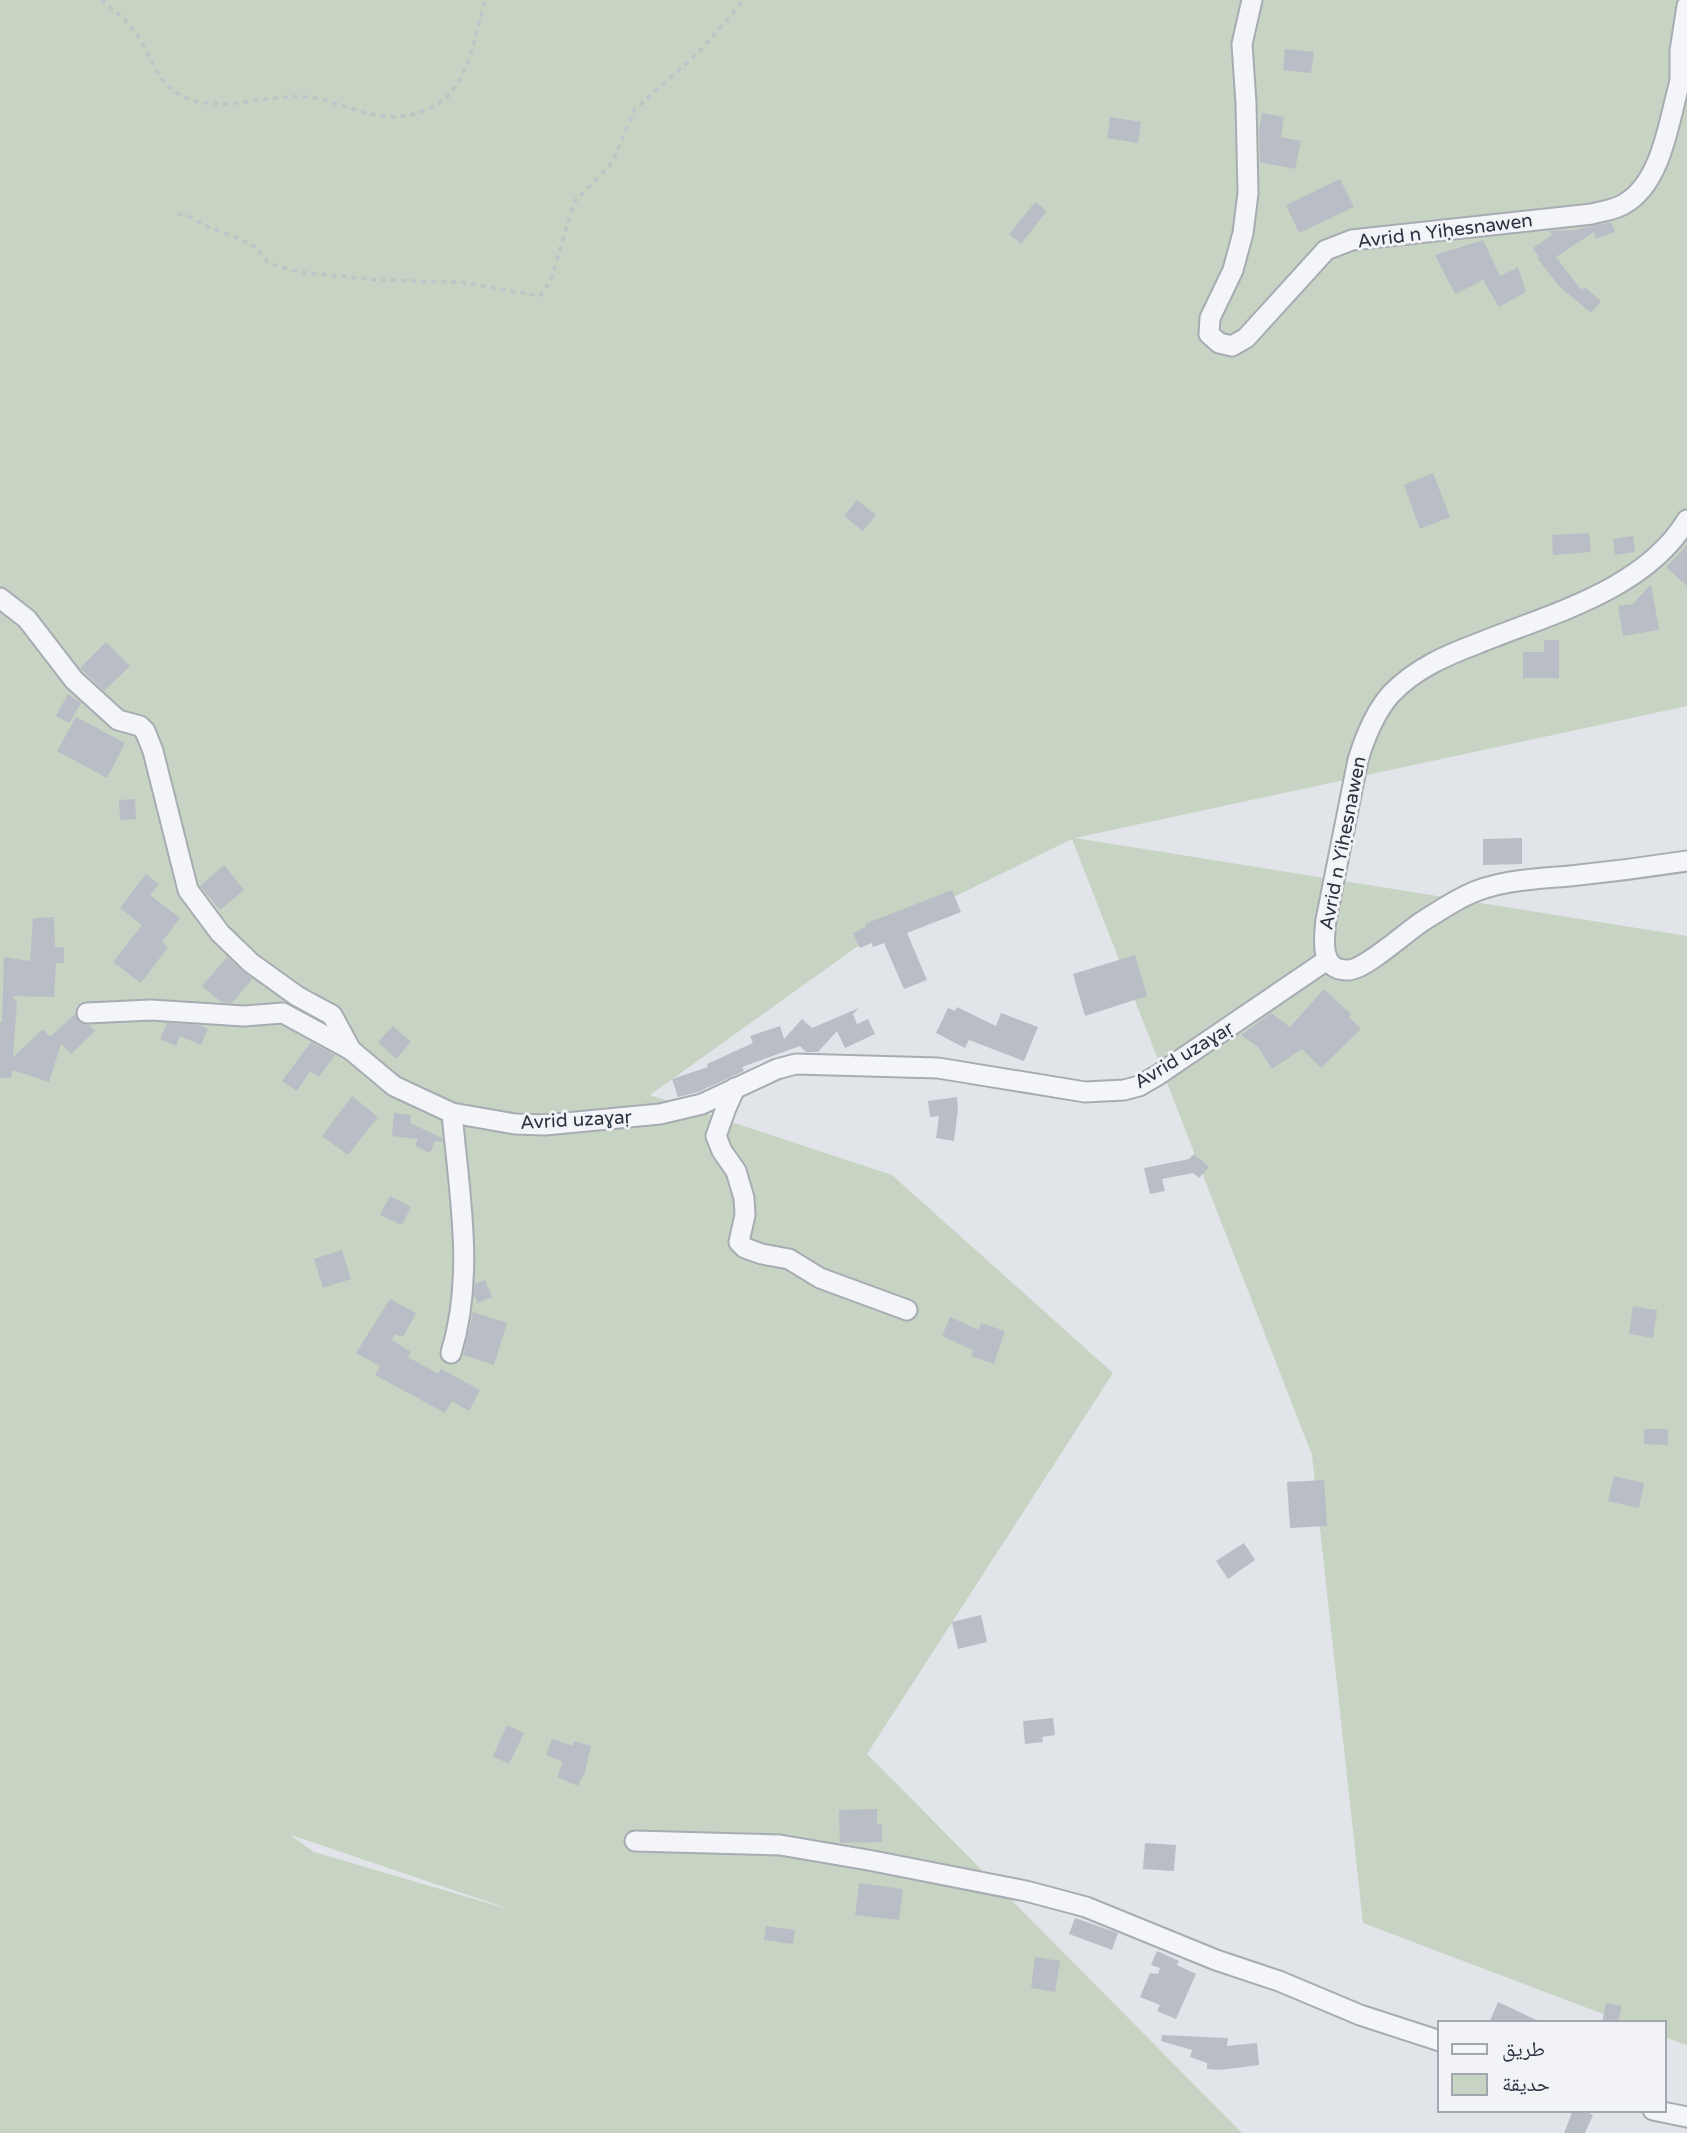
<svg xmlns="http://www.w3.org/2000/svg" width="1687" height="2133" font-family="'Varela Round','Noto Naskh Arabic',sans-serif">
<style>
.green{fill:#c7d3c3;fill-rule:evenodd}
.building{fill:#b9bec6}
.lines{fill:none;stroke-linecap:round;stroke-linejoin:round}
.minor-casing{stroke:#a7acb3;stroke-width:23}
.path{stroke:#c0c3c8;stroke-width:3.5;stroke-dasharray:5 5;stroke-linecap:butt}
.minor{stroke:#f4f5f8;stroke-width:19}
.labels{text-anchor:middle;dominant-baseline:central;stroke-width:6;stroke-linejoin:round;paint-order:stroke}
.street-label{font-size:19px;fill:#2b3340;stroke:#f1f3f7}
</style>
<rect width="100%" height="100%" fill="#e1e5e9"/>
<path class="green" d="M0 0H1687V706L1075 838 1687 936V2045L1664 2037V2023H1627L1363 1923 1312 1455 1072 839 865 941 650 1095 892 1175 1113 1373 867 1754 1242 2133H0ZM290 1835H291L512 1910 314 1852Z"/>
<g class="building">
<polygon points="1285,49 1314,52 1311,73 1283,70"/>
<polygon points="1262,113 1284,117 1281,137 1301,141 1295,169 1260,162 1259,130"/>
<polygon points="1110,117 1141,122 1138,143 1107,138"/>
<polygon points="1340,179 1354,207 1299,233 1286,205"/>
<polygon points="1035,202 1047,211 1021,244 1009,234"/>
<polygon points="1611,222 1615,232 1596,239 1594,232 1556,257 1581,290 1585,287 1601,301 1591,313 1559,286 1537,258 1539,257 1533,248 1552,235 1549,231 1574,230"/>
<polygon points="1483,240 1500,276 1518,267 1526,292 1499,307 1483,280 1455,294 1435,255"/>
<polygon points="1433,473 1450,517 1420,529 1404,485"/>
<polygon points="857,500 876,515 863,531 844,516"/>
<polygon points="1589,533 1591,552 1553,555 1552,535"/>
<polygon points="1633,536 1635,552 1615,555 1613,539"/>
<polygon points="1687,545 1687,586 1666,567"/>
<polygon points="1651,584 1659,630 1623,636 1618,606 1633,604"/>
<polygon points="1544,640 1559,640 1559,678 1523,678 1523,652 1544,652"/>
<polygon points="106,642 130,666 104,691 80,668"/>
<polygon points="68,694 81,703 69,723 56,716"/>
<polygon points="76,717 125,743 107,778 57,751"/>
<polygon points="135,799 136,819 120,820 119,800"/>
<polygon points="1522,838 1522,864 1483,865 1483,839"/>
<polygon points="224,865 244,890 220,910 200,886"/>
<polygon points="146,874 159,884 150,895 180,918 162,942 168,947 141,983 113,962 142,925 120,908"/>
<polygon points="952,890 961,912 907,933 927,980 904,989 884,943 873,947 872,943 860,948 853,933 866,927 865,924"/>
<polygon points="54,917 55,947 64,947 64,963 56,963 54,997 12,996 17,1002 13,1057 43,1029 50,1037 75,1014 81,1023 89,1025 95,1031 71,1054 61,1044 49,1082 12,1070 11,1078 0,1078 0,1022 2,1022 4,957 30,961 33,918"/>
<polygon points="1135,955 1147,996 1085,1016 1073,974"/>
<polygon points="227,957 252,979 232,1003 221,1002 202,986"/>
<polygon points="1324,989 1351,1014 1349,1017 1361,1029 1321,1068 1302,1049 1272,1069 1258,1047 1241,1035 1271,1013 1290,1027"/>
<polygon points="957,1007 996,1026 1001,1013 1038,1027 1024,1061 969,1040 965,1048 936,1033 948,1008 955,1011"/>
<polygon points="859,1008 853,1014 857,1024 868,1019 875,1034 845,1048 837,1031 818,1052 806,1052 800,1046 742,1067 744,1071 698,1092 678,1097 672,1079 708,1067 707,1064 753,1043 750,1036 780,1026 784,1039 802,1019 812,1028"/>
<polygon points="167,1023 200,1025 208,1029 201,1045 180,1036 176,1046 160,1039"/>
<polygon points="393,1026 411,1042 396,1059 378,1042"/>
<polygon points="311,1042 335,1055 319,1077 310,1071 297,1091 282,1081"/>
<polygon points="352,1096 378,1117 348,1155 322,1136"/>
<polygon points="957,1097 958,1109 954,1141 936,1138 939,1116 930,1117 928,1101"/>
<polygon points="394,1113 411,1115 410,1123 442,1138 443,1142 435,1141 430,1153 415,1146 418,1139 392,1136"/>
<polygon points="1194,1154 1209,1167 1199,1178 1193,1173 1162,1179 1165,1191 1150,1194 1144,1168 1189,1159"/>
<polygon points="390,1196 411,1207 402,1225 380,1215"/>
<polygon points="342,1250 351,1279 323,1288 314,1259"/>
<polygon points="485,1280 492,1297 478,1303 474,1295 475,1284"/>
<polygon points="390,1299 416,1313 403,1337 395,1334 392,1340 411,1352 408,1357 438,1374 441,1369 480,1390 469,1411 452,1401 445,1413 375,1375 380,1366 356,1353"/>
<polygon points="1633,1306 1657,1310 1653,1338 1629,1334"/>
<polygon points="473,1312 507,1323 494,1365 463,1355"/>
<polygon points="950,1317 979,1330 981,1323 1005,1331 994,1364 971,1356 973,1350 942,1336"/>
<polygon points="1644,1429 1668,1429 1668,1445 1644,1444"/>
<polygon points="1614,1476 1644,1483 1639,1508 1608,1501"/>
<polygon points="1324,1480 1327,1526 1290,1528 1287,1482"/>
<polygon points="1244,1543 1255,1560 1228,1579 1216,1561"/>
<polygon points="981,1615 987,1642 958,1649 952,1622"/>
<polygon points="1053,1718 1055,1735 1042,1737 1043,1742 1025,1744 1023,1721"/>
<polygon points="507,1725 524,1733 509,1764 493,1756"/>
<polygon points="552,1739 573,1746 574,1741 591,1746 585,1772 578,1786 557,1777 563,1762 546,1755"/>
<polygon points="877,1809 877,1824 882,1824 882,1842 840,1843 839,1810"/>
<polygon points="1145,1843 1176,1845 1174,1871 1143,1869"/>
<polygon points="859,1883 903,1889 899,1920 855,1915"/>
<polygon points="1075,1918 1118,1933 1112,1950 1069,1934"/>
<polygon points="766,1926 795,1930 793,1944 764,1940"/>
<polygon points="1157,1951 1179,1961 1177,1965 1196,1974 1176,2019 1157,2011 1160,2005 1140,1997 1150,1973 1158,1974 1160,1968 1151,1965"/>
<polygon points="1035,1957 1060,1961 1055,1992 1031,1988"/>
<polygon points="1498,2002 1543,2023 1489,2023"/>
<polygon points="1606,2003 1622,2006 1618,2023 1602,2023"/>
<polygon points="1162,2035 1228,2038 1227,2046 1257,2043 1259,2065 1219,2070 1207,2069 1207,2063 1190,2057 1192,2050 1161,2041"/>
<polygon points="1573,2110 1582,2110 1593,2115 1585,2133 1564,2133"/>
</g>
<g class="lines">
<g class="minor-casing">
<g id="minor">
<path d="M1252 0 1242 44 1246 103 1248 193 1243 233 1233 270 1210 318 1209 334 1219 343 1232 346 1246 338 1326 250 1352 240 1592 214C1602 211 1615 210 1624 204 1662 183 1669 120 1680 81L1687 75"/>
<polyline points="1680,81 1680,51 1687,6"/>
<path d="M1687 520C1645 590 1550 614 1479 643 1447 655 1416 668 1391 694 1375 712 1365 737 1358 760L1326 920C1324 938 1319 971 1348 970 1365 970 1407 931 1423 921 1437 912 1451 903 1465 896 1497 880 1535 879 1570 876 1609 872 1648 867 1687 861"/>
<polyline points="0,598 27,619 74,680 118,720 140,726 145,731 153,751 188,890 220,933 251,963 297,996 332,1015 351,1050 394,1086 452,1113 515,1124 545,1125 660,1114 702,1104 777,1069 796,1064 938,1068 1085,1092 1124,1090 1139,1086 1158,1075 1327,960"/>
<polyline points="87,1013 151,1010 244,1016 283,1013 351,1050"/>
<polyline points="735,1088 726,1108 716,1136 722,1151 736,1171 744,1198 745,1215 739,1242 745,1248 762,1254 789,1259 820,1278 907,1310"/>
<path d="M451 1353C475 1275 459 1193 452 1113"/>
<polyline points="635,1841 780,1845 868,1860 1026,1891 1086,1907 1216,1960 1279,1981 1360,2015 1440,2041"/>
<polyline points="1653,2110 1687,2117"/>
</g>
</g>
<g class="path">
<path d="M101 0C114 9 126 20 136 33 147 49 154 73 169 87 208 122 268 90 314 98 341 103 364 116 392 117 408 118 429 110 442 101 468 83 477 29 485 0"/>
<polyline points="178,214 188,216 210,228 231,235 256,247 268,263 298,272 379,280 460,282 540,296 551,280 574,202 612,163 635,109 698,53 744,0"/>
</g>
<use href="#minor" class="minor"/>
</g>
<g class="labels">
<g class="street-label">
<text transform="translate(1445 231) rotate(-7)">Avrid n Yiḥesnawen</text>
<text transform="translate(1343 843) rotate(-79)">Avrid n Yiḥesnawen</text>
<text transform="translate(1184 1055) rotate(-31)">Avrid uzaɣaṛ</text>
<text transform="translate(576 1120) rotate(-3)">Avrid uzaɣaṛ</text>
</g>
</g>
<rect x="1438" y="2021" width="228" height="91" fill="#f1f3f7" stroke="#a2a6ae" stroke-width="2"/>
<rect x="1452" y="2044" width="35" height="10" fill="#f4f5f8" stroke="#a2a6ae" stroke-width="2"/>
<text x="1502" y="2056" font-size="21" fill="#2b3340">طريق</text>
<rect x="1452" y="2074" width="35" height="21" fill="#c7d3c3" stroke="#a2a6ae" stroke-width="2"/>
<text x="1502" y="2091" font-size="21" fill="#2b3340">حديقة</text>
</svg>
